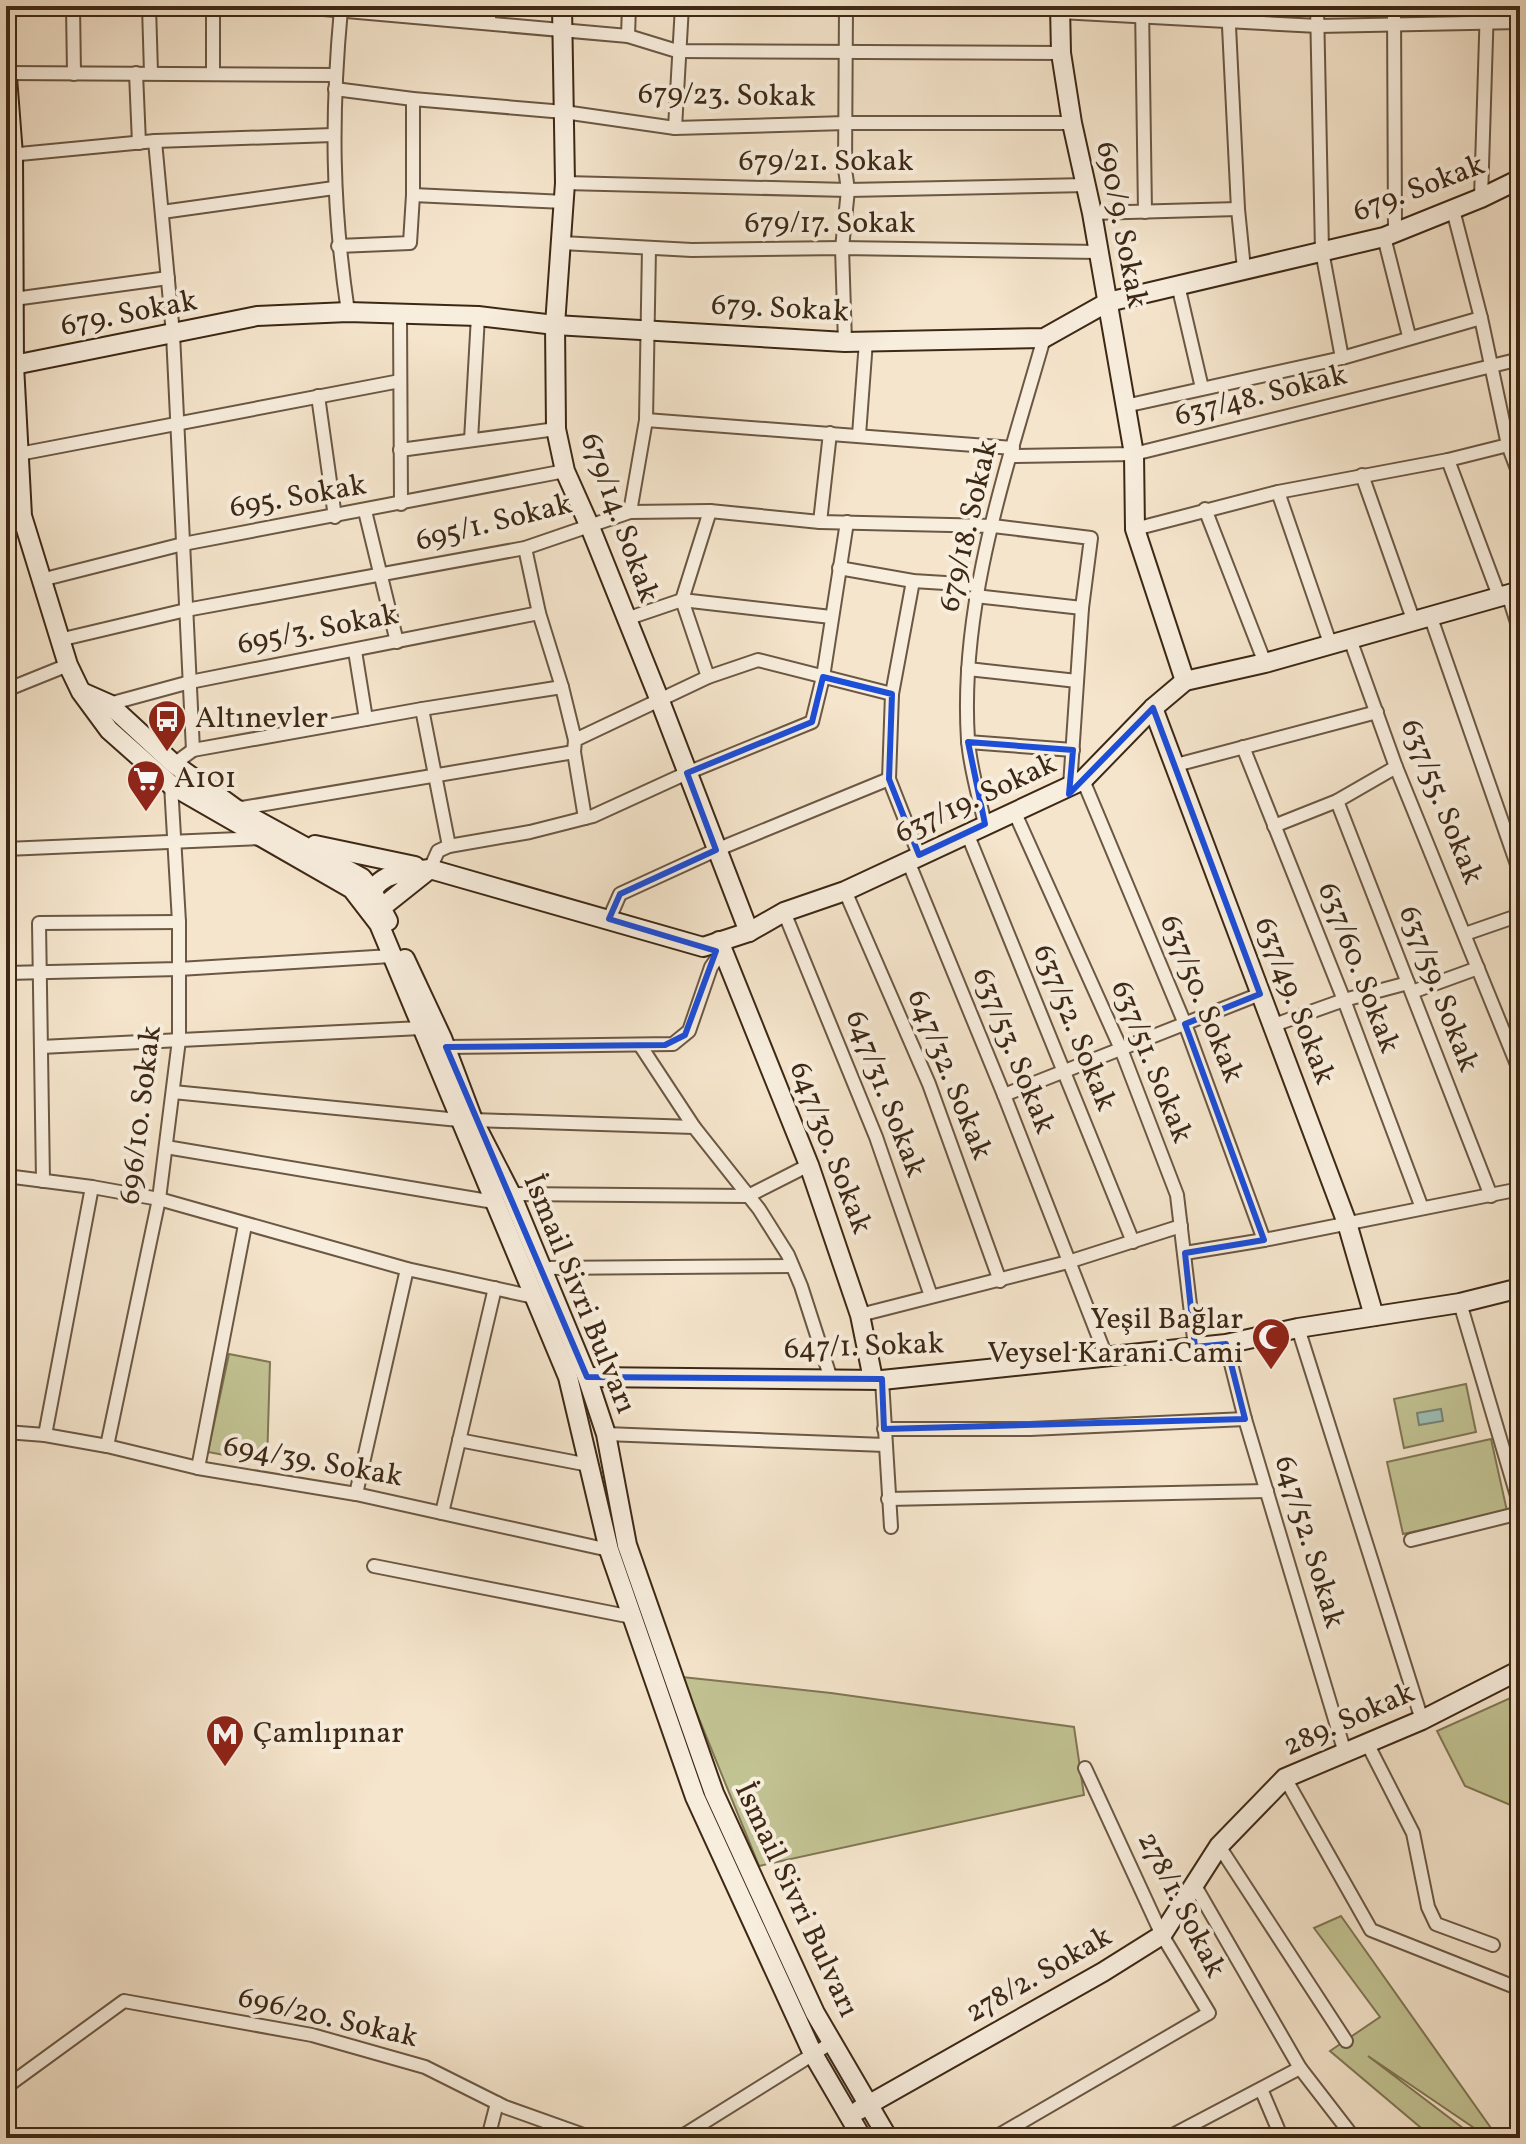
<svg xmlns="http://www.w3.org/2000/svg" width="1526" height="2144" font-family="Vollkorn,serif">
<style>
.green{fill:#c2c393;stroke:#807654;stroke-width:2}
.water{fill:#9cbfb6;stroke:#768376;stroke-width:2}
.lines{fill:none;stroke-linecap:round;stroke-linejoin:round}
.street-casing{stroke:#6b5743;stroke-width:16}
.secondary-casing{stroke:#3d2815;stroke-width:22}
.street{stroke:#f8eede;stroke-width:12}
.secondary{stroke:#f8eede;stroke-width:18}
.marked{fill:none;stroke:#1d4ed8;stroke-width:6;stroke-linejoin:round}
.labels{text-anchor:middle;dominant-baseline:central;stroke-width:8;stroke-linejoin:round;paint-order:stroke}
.street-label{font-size:30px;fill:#3d2815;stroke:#f8eede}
.poi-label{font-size:30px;fill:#3d2815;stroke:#f8eede;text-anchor:start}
</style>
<rect width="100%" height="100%" fill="#f5e5cc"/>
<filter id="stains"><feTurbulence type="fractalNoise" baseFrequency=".0025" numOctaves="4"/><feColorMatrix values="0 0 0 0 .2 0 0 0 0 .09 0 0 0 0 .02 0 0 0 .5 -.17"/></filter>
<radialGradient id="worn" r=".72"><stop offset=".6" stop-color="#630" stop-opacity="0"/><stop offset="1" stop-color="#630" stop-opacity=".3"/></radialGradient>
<g class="green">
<polygon points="229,1354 270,1362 267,1463 208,1452"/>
<polygon points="1466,1384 1476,1432 1404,1448 1394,1399"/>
<polygon points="1491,1439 1507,1511 1403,1534 1387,1462"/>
<polygon points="682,1677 831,1693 1074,1727 1084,1795 759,1866"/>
<polygon points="1517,1695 1520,1702 1520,1809 1465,1786 1437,1731"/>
<polygon points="1341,1916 1498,2138 1489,2138 1368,2056 1476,2138 1433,2138 1330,2051 1380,2017 1314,1928"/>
</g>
<polygon class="water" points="1441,1409 1443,1421 1419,1425 1417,1413"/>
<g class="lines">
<g class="street-casing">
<g id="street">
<polyline points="73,6 74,74"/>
<polyline points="149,6 151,73"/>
<polyline points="213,6 213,74"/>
<polyline points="290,6 628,36 677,51 1061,53"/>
<polyline points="489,6 489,22"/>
<polyline points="1142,6 1145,212"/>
<polyline points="1228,6 1238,209 1244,269"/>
<polyline points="1317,6 1322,251 1342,358"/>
<polyline points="1394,6 1395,233"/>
<path d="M341 9C331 117 332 205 348 312"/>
<polyline points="1060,12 1318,26 1520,22"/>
<polyline points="628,36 629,6"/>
<polyline points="7,73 335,75"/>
<polyline points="136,73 139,143"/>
<polyline points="335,89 413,99 564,112 675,128 846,123 1072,123"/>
<polyline points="675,128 682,6"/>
<polyline points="155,141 173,334 193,750"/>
<polyline points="9,155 155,141 333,135"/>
<polyline points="565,183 848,190 1087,185"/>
<polyline points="413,195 565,202"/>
<polyline points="1481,198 1487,6"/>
<polyline points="1453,210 1481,318 1508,445 1520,477"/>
<polyline points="162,212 334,188"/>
<polyline points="1092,213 1238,209"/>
<polyline points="1384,237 1409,336"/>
<polyline points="562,243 692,250 842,248 1099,252"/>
<polyline points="338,246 410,243 413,195 413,99"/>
<polyline points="1178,285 1202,388"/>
<polyline points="14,299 168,278"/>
<polyline points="400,316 401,504"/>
<polyline points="845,342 842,248 848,190 845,169 846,6"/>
<polyline points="318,396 335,517"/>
<polyline points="1125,406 1342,358 1481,318"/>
<polyline points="646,420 1013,448"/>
<polyline points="859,435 866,341"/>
<polyline points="471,440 478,316"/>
<polyline points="400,450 556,429"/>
<polyline points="19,454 400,381"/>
<polyline points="1011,456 1134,454 1520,359"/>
<polyline points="1448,460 1499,596"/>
<polyline points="1362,475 1414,622"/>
<polyline points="1278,492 1330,643"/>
<polyline points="1205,509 1265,663"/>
<polyline points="365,511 397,642"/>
<polyline points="630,512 646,420 649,248"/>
<polyline points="6,515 22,516"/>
<polyline points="820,522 830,433"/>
<polyline points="1135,529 1278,492 1448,460 1520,442"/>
<polyline points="525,548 539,613 562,687 575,740"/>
<polyline points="839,568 913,581 977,585"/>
<polyline points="41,580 183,544 565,471"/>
<polyline points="913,581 892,694 889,779 919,855"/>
<polyline points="1508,594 1520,632"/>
<polyline points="975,596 1082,608"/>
<polyline points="1431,618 1520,873"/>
<polyline points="626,619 682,600 831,617"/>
<polyline points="1350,639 1396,767 1520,1072"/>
<polyline points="59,640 186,610 525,548 630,512 710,511 820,522 993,526 1091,538 1082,608 1070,786"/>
<polyline points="355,651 366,719"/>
<polyline points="968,669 1077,681"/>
<polyline points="708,677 682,600 710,511"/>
<polyline points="6,690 68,665"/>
<polyline points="109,704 190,682 539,613"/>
<polyline points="422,709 449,846"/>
<polyline points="968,742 1073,750"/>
<polyline points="1243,747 1344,1000 1422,1208"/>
<polyline points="174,764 193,750 422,709 562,687"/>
<polyline points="1176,765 1377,712"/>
<polyline points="1083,780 1185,1024 1264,1240"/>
<polyline points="1337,801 1491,1196"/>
<polyline points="236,809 574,752"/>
<polyline points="1014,811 1121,1049 1177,1195 1195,1347"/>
<polyline points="585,818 574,752 575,740 708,677 758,660 892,694"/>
<path d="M985 824C979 797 970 768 968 740 959 603 1007 468 1044 338"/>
<polyline points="1274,826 1337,801 1396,767"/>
<polyline points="967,833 1133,1242"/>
<polyline points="6,849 263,838"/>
<polyline points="908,861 1004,1095 1106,1356"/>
<polyline points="430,869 438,851 449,846 530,832 593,816 687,773 812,722 823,677 847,522"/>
<polyline points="845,891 929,1084 1000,1281"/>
<polyline points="784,912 876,1137 931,1296"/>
<polyline points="609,919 620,894 716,850 889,779"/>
<polyline points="1465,934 1520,915"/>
<polyline points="6,973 179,969 391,956"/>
<polyline points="1412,992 1478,968"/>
<polyline points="1274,1025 1344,1000 1408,983"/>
<polyline points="640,1045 694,1127 759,1209 788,1255 801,1286 831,1379"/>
<polyline points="41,1047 421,1028"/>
<polyline points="446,1047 673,1044 689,1031 711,967 722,951"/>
<polyline points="173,1092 459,1120"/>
<polyline points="1004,1095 1260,994"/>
<polyline points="473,1120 694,1127"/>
<polyline points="166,1147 494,1202"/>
<polyline points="6,1176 92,1187 159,1199 407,1269 534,1297"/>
<polyline points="43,1181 39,923 179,922"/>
<polyline points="511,1194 748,1196 809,1165"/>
<polyline points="1185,1253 1264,1240 1520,1189"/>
<polyline points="542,1268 792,1266"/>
<polyline points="1460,1303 1520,1506"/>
<polyline points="860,1315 1068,1262 1181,1226"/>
<polyline points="1298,1328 1422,1720"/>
<polyline points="1226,1344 1245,1419 1345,1753"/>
<polyline points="882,1380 891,1527"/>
<polyline points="884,1429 1030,1429 1245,1419"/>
<polyline points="6,1432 45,1435 107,1446 198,1468 356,1494 609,1550"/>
<polyline points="606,1434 885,1445"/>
<polyline points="45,1435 92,1187"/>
<polyline points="459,1440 589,1465"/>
<polyline points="107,1446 159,1199 179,1040 179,922 171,785"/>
<polyline points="198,1468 245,1225"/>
<polyline points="356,1494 407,1269"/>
<polyline points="888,1499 1267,1491"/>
<polyline points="442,1513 495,1288"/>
<polyline points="1411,1540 1520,1513"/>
<polyline points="374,1566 632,1617"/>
<polyline points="1368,1745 1413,1833 1428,1907 1436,1924 1493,1945"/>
<polyline points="1285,1778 1371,1930 1520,1989"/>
<polyline points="1219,1846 1346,2041"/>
<polyline points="1194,1884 1300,2068 1354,2138"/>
<polyline points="6,2087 124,2001 312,2035 425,2067 505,2107 592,2138"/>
<polyline points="1261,2089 1278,2129"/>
<polyline points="488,2138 497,2103"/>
<polyline points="679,2138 831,2043"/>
<polyline points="994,2138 1209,2013 1162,1935 1085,1768"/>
<polyline points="1167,2138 1300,2068"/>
</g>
</g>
<g class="secondary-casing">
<g id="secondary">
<polyline points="562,6 565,183 555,325 556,429 565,471 590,527 660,701 749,932"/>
<polyline points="1060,6 1061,53 1072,123 1092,213 1134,454 1135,529 1185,681"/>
<polyline points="6,64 13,155 14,365 22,516 68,665 81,692 109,730 171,785 352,889 379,924 568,1377 609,1550 695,1797 813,2054 862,2138"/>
<polyline points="14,365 257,316 348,312 478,316 555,325 845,342 1044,338 1108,302 1384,237 1481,198 1520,179"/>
<polyline points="84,693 109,704 174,764 236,809 362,878 371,889 388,921"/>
<polyline points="1153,708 1347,1223 1374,1316"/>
<polyline points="315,845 415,866"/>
<path d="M430 869 381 908 365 905C377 871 399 873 430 869L703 947 749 932 784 912 845 891 1083 780 1153 708 1185 681 1265 663 1520 591"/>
<polyline points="719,941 809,1165 860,1315 873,1379"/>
<polyline points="405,959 442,1038 473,1120 511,1194 587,1377 606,1434 627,1545 714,1793 815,2013 888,2138"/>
<polyline points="587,1377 882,1380 1226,1344 1298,1328 1460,1303 1520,1288"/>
<polyline points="859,2110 1103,1972 1162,1935 1219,1846 1285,1778 1422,1720 1520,1670"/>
</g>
</g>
<use href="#street" class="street"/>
<use href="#secondary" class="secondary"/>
</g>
<path class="marked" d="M823 677 892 694 889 779 919 855 985 824 968 742 1073 750 1069 794 1153 708 1260 994 1185 1024 1264 1240 1185 1253 1195 1347 1226 1344 1245 1419 884 1429 882 1379 587 1377 446 1047 665 1045 685 1035 716 951 609 919 620 894 716 850 687 773 812 722Z"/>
<defs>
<g id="bus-pin" transform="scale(2)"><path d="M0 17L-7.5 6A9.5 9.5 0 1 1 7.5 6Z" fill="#8f2418" stroke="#f8eede"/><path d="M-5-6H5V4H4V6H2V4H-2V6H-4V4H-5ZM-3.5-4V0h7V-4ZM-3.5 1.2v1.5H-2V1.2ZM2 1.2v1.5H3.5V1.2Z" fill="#fff"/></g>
<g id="supermarket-pin" transform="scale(2)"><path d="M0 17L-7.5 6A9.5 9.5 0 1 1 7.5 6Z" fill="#8f2418" stroke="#f8eede"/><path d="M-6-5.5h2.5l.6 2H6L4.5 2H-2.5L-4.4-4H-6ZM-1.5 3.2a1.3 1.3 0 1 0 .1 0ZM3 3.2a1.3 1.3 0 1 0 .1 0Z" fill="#fff"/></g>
<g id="mosque-pin" transform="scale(2)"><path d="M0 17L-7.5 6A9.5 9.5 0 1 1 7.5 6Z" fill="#8f2418" stroke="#f8eede"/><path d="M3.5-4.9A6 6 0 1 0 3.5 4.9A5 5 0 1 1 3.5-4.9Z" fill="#fff"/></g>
<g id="metro-pin" transform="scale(2)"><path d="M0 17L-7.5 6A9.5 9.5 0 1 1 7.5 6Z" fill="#8f2418" stroke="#f8eede"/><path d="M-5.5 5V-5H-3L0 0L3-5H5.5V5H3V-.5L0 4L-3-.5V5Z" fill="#fff"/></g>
</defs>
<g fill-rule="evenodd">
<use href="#bus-pin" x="167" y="719"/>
<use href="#supermarket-pin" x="146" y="779"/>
<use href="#mosque-pin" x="1271" y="1337"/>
<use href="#metro-pin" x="225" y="1734"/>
</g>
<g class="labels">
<g class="street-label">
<text transform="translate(727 96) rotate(1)">679/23. Sokak</text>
<text x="826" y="162">679/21. Sokak</text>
<text transform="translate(1419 189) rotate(-21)">679. Sokak</text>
<text x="830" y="224">679/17. Sokak</text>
<text transform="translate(1121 225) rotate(79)">690/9. Sokak</text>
<text transform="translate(780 309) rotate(3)">679. Sokak</text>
<text transform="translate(129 314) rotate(-11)">679. Sokak</text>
<text transform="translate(1261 396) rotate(-14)">637/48. Sokak</text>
<text transform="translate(298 497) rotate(-10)">695. Sokak</text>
<text transform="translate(619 518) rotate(70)">679/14. Sokak</text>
<text transform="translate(494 523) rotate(-14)">695/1. Sokak</text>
<text transform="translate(969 526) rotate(-77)">679/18. Sokak</text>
<text transform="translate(318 630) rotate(-11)">695/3. Sokak</text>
<text transform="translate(976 799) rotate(-25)">637/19. Sokak</text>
<text transform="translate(1441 802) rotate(68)">637/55. Sokak</text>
<text transform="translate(1358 968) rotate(69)">637/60. Sokak</text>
<text transform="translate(1438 989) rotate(69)">637/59. Sokak</text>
<text transform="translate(1201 999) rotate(68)">637/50. Sokak</text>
<text transform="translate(1294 1001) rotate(69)">637/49. Sokak</text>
<text transform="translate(1074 1028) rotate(68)">637/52. Sokak</text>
<text transform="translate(1013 1051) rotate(68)">637/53. Sokak</text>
<text transform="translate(1151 1062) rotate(68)">637/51. Sokak</text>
<text transform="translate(949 1075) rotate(68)">647/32. Sokak</text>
<text transform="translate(885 1094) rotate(69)">647/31. Sokak</text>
<text transform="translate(141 1115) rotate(-83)">696/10. Sokak</text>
<text transform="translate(830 1148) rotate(69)">647/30. Sokak</text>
<text transform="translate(579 1294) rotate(68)">İsmail Sivri Bulvarı</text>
<text transform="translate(864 1347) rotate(-2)">647/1. Sokak</text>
<text transform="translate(313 1462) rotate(10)">694/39. Sokak</text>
<text transform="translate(1309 1542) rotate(73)">647/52. Sokak</text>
<text transform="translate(1349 1720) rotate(-24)">289. Sokak</text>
<text transform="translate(796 1900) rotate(65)">İsmail Sivri Bulvarı</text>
<text transform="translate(1181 1905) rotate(63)">278/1. Sokak</text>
<text transform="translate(1039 1975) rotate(-30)">278/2. Sokak</text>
<text transform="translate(328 2018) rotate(13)">696/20. Sokak</text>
</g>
<g class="poi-label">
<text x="195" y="719">Altınevler</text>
<text x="174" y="779">A101</text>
<text x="1243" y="1320" text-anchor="end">Yeşil Bağlar<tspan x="1243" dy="34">Veysel Karani Cami</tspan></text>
<text x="253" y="1734">Çamlıpınar</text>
</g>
</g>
<rect width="1526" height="2144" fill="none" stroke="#f5e5cc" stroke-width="32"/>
<rect x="8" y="8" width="1510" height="2128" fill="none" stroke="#3d2815" stroke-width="4"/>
<rect x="16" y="16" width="1494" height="2112" fill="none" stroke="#3d2815" stroke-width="2"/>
<rect width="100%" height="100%" filter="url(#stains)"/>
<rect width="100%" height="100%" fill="url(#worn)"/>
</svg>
